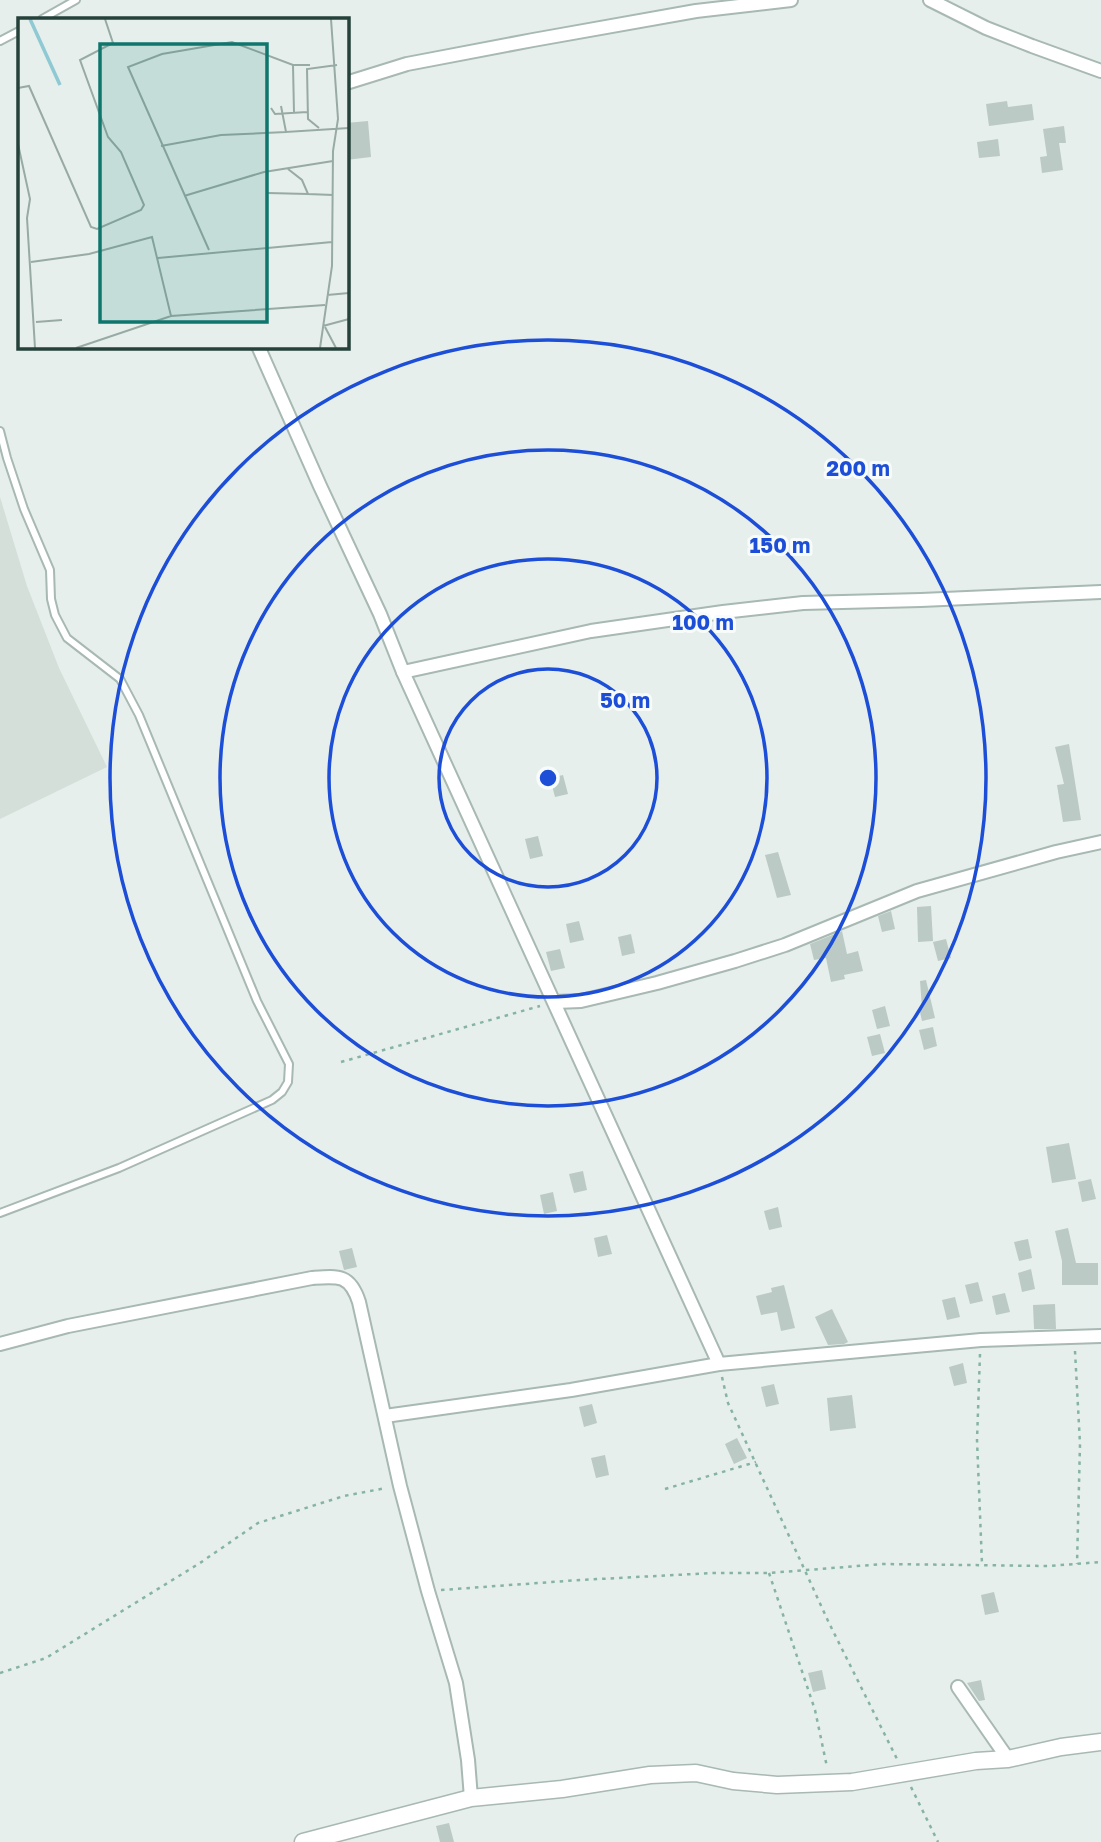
<svg xmlns="http://www.w3.org/2000/svg" width="1101" height="1842" font-family="'Golos Text',sans-serif">
<style>
.built{fill:#d4dfda}
.building{fill:#bbcac4}
.lines{fill:none;stroke-linecap:round;stroke-linejoin:round}
.service-casing{stroke:#a8b8b2;stroke-width:10}
.minor-casing{stroke:#a8b8b2;stroke-width:16}
.tertiary-casing{stroke:#a8b8b2;stroke-width:19}
.path{stroke:#86b3a5;stroke-width:2.5;stroke-dasharray:3.5 5;stroke-linecap:butt}
.service{stroke:#fff;stroke-width:6}
.minor{stroke:#fff;stroke-width:12}
.tertiary{stroke:#fff;stroke-width:16}
.ring{fill:none;stroke:#1d4ed8;stroke-width:3.5}
.inset-river{fill:none;stroke:#8ec9d4;stroke-width:3.5}
.inset-road{fill:none;stroke:#98aaa4;stroke-width:2}
.view{fill:#0f766e;fill-opacity:0.15;stroke:#0f766e;stroke-width:3.5}
.inset-edge{fill:none;stroke:#24423a;stroke-width:3.5}
.centre{fill:#1d4ed8;stroke:#f7fbf9;stroke-width:3.5}
.ring-label{font-size:21px;text-anchor:middle;font-weight:bold;fill:#1d4ed8;stroke:#f7fbf9;stroke-width:6;stroke-linejoin:round;paint-order:stroke}
</style>
<rect width="100%" height="100%" fill="#e6efeb"/>
<polygon class="built" points="0,497 27,586 59,668 107,767 0,819"/>
<g class="building">
<polygon points="1007,101 1008,107 1032,104 1034,120 989,126 986,104"/>
<polygon points="368,121 371,157 346,160 346,123"/>
<polygon points="1064,126 1066,143 1059,143 1063,170 1042,173 1040,157 1047,156 1043,129"/>
<polygon points="998,139 1000,156 979,158 977,142"/>
<polygon points="1069,744 1081,820 1063,822 1057,785 1064,784 1055,747"/>
<polygon points="563,775 568,794 555,797 550,778"/>
<polygon points="538,836 543,856 530,859 525,839"/>
<polygon points="778,852 791,895 777,898 765,855"/>
<polygon points="931,906 933,941 918,942 917,907"/>
<polygon points="891,911 895,929 882,932 878,916"/>
<polygon points="579,921 584,940 570,943 566,924"/>
<polygon points="842,931 847,954 858,951 863,971 844,975 845,979 831,982 826,958 814,960 810,944"/>
<polygon points="631,934 635,953 622,956 618,937"/>
<polygon points="946,939 951,958 938,961 933,942"/>
<polygon points="560,949 565,968 551,971 546,952"/>
<polygon points="926,980 935,1018 922,1021 919,1008 922,1008 920,981"/>
<polygon points="885,1006 890,1026 877,1029 872,1010"/>
<polygon points="933,1027 937,1046 924,1050 919,1030"/>
<polygon points="880,1034 885,1053 872,1056 867,1037"/>
<polygon points="1069,1143 1076,1179 1052,1183 1046,1147"/>
<polygon points="583,1171 587,1190 574,1193 569,1174"/>
<polygon points="1091,1179 1096,1199 1082,1202 1078,1182"/>
<polygon points="553,1192 557,1211 544,1214 540,1195"/>
<polygon points="778,1207 782,1227 769,1230 764,1211"/>
<polygon points="1068,1228 1076,1263 1098,1263 1098,1285 1062,1285 1062,1261 1055,1231"/>
<polygon points="607,1235 612,1254 598,1257 594,1238"/>
<polygon points="1028,1239 1032,1258 1019,1261 1014,1242"/>
<polygon points="352,1248 357,1267 344,1270 339,1251"/>
<polygon points="1031,1269 1035,1289 1022,1292 1018,1273"/>
<polygon points="978,1282 983,1301 970,1304 965,1285"/>
<polygon points="784,1285 795,1328 781,1331 777,1312 761,1315 756,1296 772,1292 771,1288"/>
<polygon points="1005,1293 1010,1312 996,1315 992,1296"/>
<polygon points="955,1297 960,1317 947,1320 942,1300"/>
<polygon points="1055,1304 1056,1329 1034,1329 1033,1305"/>
<polygon points="832,1309 848,1342 844,1344 828,1345 815,1317"/>
<polygon points="963,1363 967,1383 954,1386 949,1367"/>
<polygon points="774,1384 779,1404 766,1407 761,1387"/>
<polygon points="852,1395 856,1428 830,1431 827,1398"/>
<polygon points="592,1404 597,1423 584,1427 579,1407"/>
<polygon points="737,1438 747,1458 734,1464 725,1444"/>
<polygon points="605,1455 609,1475 596,1478 591,1458"/>
<polygon points="994,1592 999,1612 985,1615 981,1595"/>
<polygon points="822,1670 826,1689 813,1692 808,1673"/>
<polygon points="981,1680 985,1700 979,1701 967,1683"/>
<polygon points="449,1823 454,1842 440,1842 436,1826"/>
</g>
<g class="lines">
<g class="service-casing">
<g id="service">
<polyline points="42,19 76,0"/>
<polyline points="0,41 19,31"/>
<polyline points="0,431 7,458 24,509 50,570 51,599 55,615 67,638 120,679 139,715 257,1001 289,1064 288,1082 282,1092 272,1100 119,1168 0,1213"/>
</g>
</g>
<g class="minor-casing">
<g id="minor">
<polyline points="930,0 986,28 1032,46 1101,71"/>
<polyline points="346,83 407,64 533,40 696,11 791,0"/>
<polyline points="258,346 320,486 380,614 403,672 719,1364"/>
<polyline points="403,672 591,631 723,612 803,603 921,600 1101,592"/>
<polyline points="555,1002 581,1001 657,983 735,961 785,945 917,891 1056,852 1101,842"/>
<path d="M0 1344 68 1326 312 1278C338 1276 350 1274 359 1302L400 1486 428 1591 456 1683 468 1760 471 1798"/>
<polyline points="385,1416 571,1390 719,1364 981,1340 1101,1336"/>
<polyline points="958,1687 1008,1759"/>
</g>
</g>
<g class="tertiary-casing">
<polyline id="tertiary" points="303,1842 471,1798 562,1789 650,1775 696,1773 733,1781 777,1785 852,1782 976,1761 1008,1759 1061,1747 1101,1742"/>
</g>
<g class="path">
<polyline points="341,1062 540,1006"/>
<polyline points="1075,1351 1080,1444 1077,1564"/>
<polyline points="980,1354 977,1440 982,1564"/>
<polyline points="722,1377 728,1403 829,1623 897,1759"/>
<polyline points="665,1489 756,1462"/>
<polyline points="769,1573 815,1710 827,1767"/>
<polyline points="441,1590 580,1580 713,1573 769,1573 883,1564 1048,1566 1101,1562"/>
<polyline points="0,1673 46,1658 200,1563 258,1523 344,1496 386,1488"/>
<polyline points="911,1787 938,1842"/>
</g>
<use href="#service" class="service"/>
<use href="#minor" class="minor"/>
<use href="#tertiary" class="tertiary"/>
</g>
<g class="ring">
<circle cx="548" cy="778" r="109"/>
<circle cx="548" cy="778" r="219"/>
<circle cx="548" cy="778" r="328"/>
<circle cx="548" cy="778" r="438"/>
</g>
<g transform="translate(18 18)">
<rect width="331" height="331" fill="#e6efeb"/>
<path class="inset-river" d="M12 1 42 67"/>
<path class="inset-road" d="M275 47 276 95M0 70 11 68 73 209 79 211 123 192 126 187 103 134 90 119 62 42 95 25 87 1M263 88 268 114 331 110M253 90 257 96 289 94M301 110 290 101 289 51 319 47M0 126 12 181 9 200 17 330M143 128 203 117 268 114M270 151 284 162 290 176 315 177M250 175 290 176M166 178 246 154 315 143M191 232 110 49 144 36 214 24 275 47H292M140 240 314 224M13 244 71 236 134 219 153 298M309 277 331 275M18 304 44 302M305 308 331 301M307 309 318 330M58 330 153 298 307 287M302 330 314 248 315 133 320 101 313 1"/>
<path class="view" d="M82 26H249V304H82Z"/>
<rect width="331" height="331" class="inset-edge"/>
</g>
<circle cx="548" cy="778" r="10" class="centre"/>
<g class="ring-label">
<text x="858" y="476">200 m</text>
<text x="780" y="553">150 m</text>
<text x="703" y="630">100 m</text>
<text x="625" y="708">50 m</text>
</g>
</svg>
